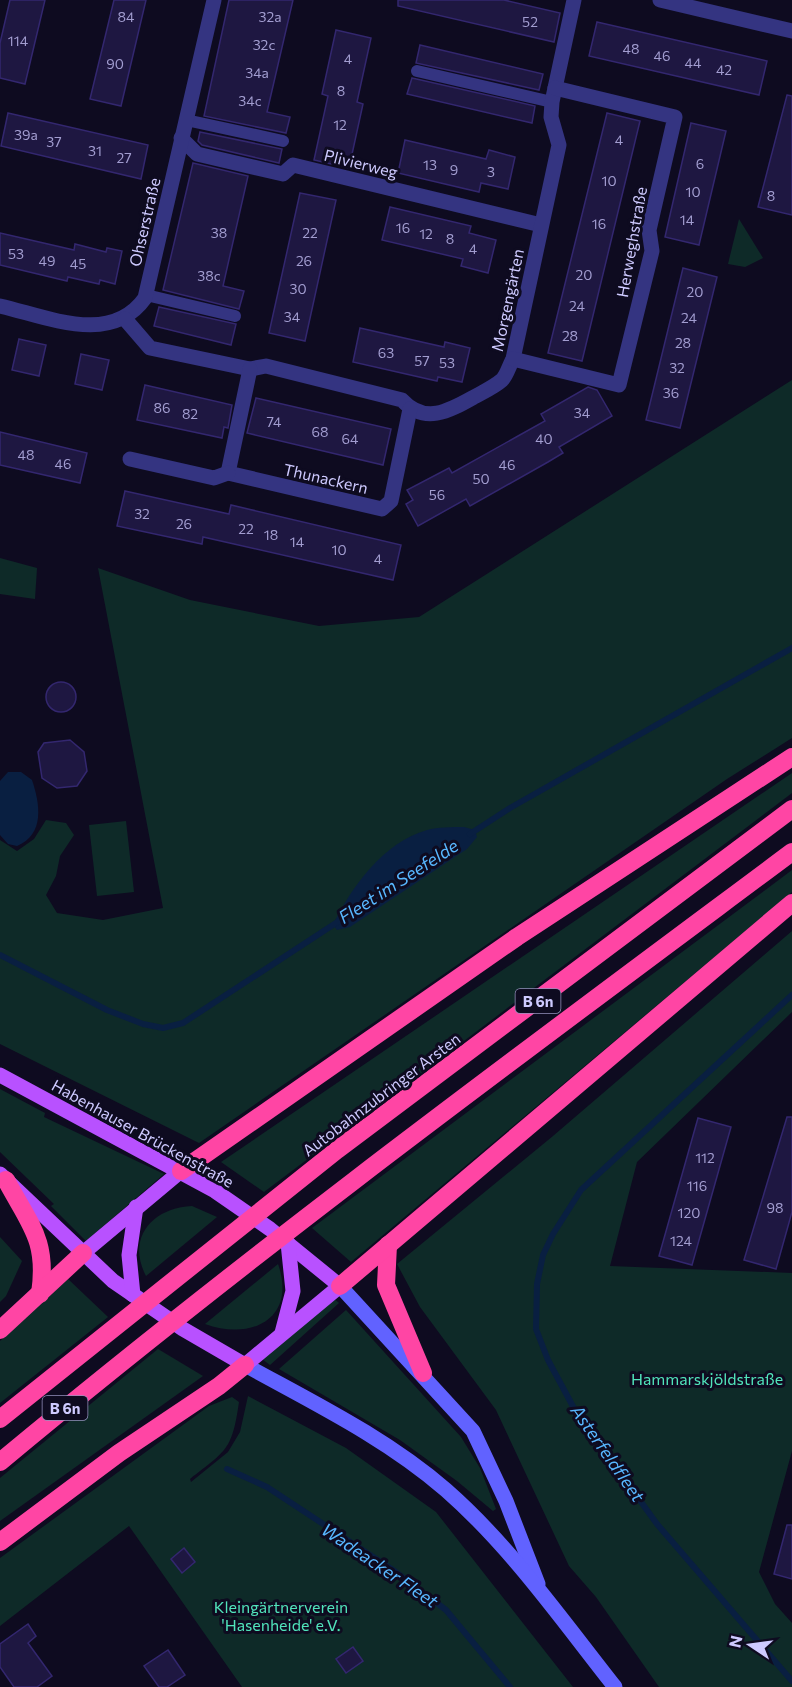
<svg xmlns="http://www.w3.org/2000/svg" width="792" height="1687" font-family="Commissioner,sans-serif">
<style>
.green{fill:#0e2a28}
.water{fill:#091f41}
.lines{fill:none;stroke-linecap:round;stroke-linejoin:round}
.stream{stroke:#091f41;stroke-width:6}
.building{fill:#1e1741;stroke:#33276f;stroke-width:1.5}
.lane{stroke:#343481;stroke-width:12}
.street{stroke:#343481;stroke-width:15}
.secondary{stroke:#6162ff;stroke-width:15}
.primary{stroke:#b851ff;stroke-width:15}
.highway{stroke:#ff45a4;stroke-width:18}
.labels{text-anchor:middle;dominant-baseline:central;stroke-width:6;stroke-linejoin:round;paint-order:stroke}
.number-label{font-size:14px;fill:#a29dd0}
.shield{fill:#0e0b20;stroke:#9491bc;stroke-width:1.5}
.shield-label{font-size:15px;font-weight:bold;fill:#cecaff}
.street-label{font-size:16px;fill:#cecaff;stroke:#0e0b20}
.park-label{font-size:16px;fill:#51e4bb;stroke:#0e0b20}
.water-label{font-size:18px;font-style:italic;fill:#58b7ff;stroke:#0e0b20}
</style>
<rect width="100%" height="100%" fill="#0e0b20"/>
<g class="green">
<polygon points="739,219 763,258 745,267 728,264"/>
<polygon points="792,380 792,738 727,779 199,1143 0,1044 0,840 17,851 34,839 46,820 66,823 74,835 60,856 56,876 46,895 57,913 103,920 163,908 98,568 190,600 319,626 419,617"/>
<polygon points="0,558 37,568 35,599 0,594"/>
<polygon points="792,773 792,793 264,1192 221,1162"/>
<polygon points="126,821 134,892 97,896 89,825"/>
<polygon points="792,870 792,892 351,1262 312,1228"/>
<polygon points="792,931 792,1012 637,1162 610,1266 792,1273 792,1451 759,1572 775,1604 792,1623 792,1687 659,1687 596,1597 569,1566 496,1410 420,1307 397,1264 553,1136"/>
<polygon points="0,1089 45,1113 44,1117 164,1174 86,1241 51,1206 54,1204 0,1152"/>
<path d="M192 1206 217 1217 146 1276C126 1238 152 1208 192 1206Z"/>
<polygon points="0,1237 22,1261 6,1296 0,1302"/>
<path d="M278 1264C297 1318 252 1341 205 1324Z"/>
<polygon points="68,1279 108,1317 0,1403 0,1341"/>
<polygon points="333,1298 339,1303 270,1365 262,1359"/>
<polygon points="346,1310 461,1437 480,1468 496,1509 493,1511 457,1481 400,1440 279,1369"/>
<polygon points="158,1349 203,1376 0,1521 0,1478"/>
<path d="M248 1396 346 1448 436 1512 573 1687H242L129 1526 0 1626V1558L209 1406 232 1397 239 1402C232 1450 227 1450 190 1479L191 1482 228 1452 240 1432Z"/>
</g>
<g class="water">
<path d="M8 772H21L32 780C40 804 45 834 17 846L8 844 0 835V781Z"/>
<path d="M464 827 475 830 477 837 467 849 350 927 337 930 333 925C351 887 384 842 427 830 438 827 452 827 464 827Z"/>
</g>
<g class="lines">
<g class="stream">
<polyline points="470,834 510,808 792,648"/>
<polyline points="0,955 107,1010 143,1024 163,1028 183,1023 339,921"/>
<polyline points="792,995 581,1190 553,1234 543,1255 537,1284 536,1329 548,1360 576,1412 657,1524 792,1681"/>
<polyline points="227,1469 267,1487 393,1570 446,1610 510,1687"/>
</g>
</g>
<g class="building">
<polygon points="10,0 45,0 25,84 0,78 0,43"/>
<polygon points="114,0 146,0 121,106 90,99"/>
<polygon points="229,0 293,0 267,112 290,117 286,133 204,116"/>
<polygon points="398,0 504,0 560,13 554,42 398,6"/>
<polygon points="597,22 767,61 759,95 589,56"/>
<polygon points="336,30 371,38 357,102 363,104 349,168 314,160 328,96 322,94"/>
<polygon points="420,45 543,74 539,90 416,63"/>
<polygon points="412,78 535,106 532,123 407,94"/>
<polygon points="787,95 792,96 792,215 758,207"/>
<polygon points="8,113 148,145 141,179 1,146"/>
<polygon points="607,113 640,121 582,361 548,353"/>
<polygon points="691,123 726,131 699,245 665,237"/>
<polygon points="200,132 282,149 279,163 202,145 198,141"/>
<polygon points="405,140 486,159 489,150 515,157 508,189 481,183 479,192 398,173"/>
<polygon points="193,163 248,176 223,286 244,291 239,309 163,290"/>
<polygon points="300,193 336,200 305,341 269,333"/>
<polygon points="390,207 471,226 469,233 496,240 488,273 461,266 463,259 382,240"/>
<polygon points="0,233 74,250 75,244 106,252 107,248 122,251 115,284 100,280 99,284 68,277 67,281 0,265"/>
<polygon points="683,268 717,277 680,428 646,420"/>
<polygon points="159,307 236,324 231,345 154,326"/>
<polygon points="360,328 444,347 445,342 470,348 462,382 438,377 437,381 353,362"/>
<polygon points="19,339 46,345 39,376 12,370"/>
<polygon points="81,354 109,360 102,390 75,384"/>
<polygon points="145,385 232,405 228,428 224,427 222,438 137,420"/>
<polygon points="588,387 597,390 612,416 559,447 563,453 548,462 470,506 466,499 418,526 406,504 413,500 407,490 449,468 452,473 518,436 545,421 541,414"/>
<polygon points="256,398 391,429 383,465 247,433"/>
<polygon points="0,432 87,453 80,483 0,465"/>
<polygon points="125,491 229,514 231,505 401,545 393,580 203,537 202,544 117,526"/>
<circle cx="61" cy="697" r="15"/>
<polygon points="70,740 84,752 87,771 77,786 57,788 42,778 38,752 44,743"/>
<polygon points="787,1117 792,1117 792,1212 776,1269 744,1260"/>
<polygon points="698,1118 731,1127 692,1265 659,1256"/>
<polygon points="787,1525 792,1525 792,1579 774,1574"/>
<polygon points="184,1548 195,1562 182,1573 171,1559"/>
<polygon points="28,1624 36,1636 28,1643 52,1676 37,1687 14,1687 0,1667 0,1644"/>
<polygon points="353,1647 363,1661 346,1673 336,1659"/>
<polygon points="168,1650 185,1675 167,1687 159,1687 144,1666"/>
</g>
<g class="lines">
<g class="lane">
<polyline points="417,71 552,102"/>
<polyline points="186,120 283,141"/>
<polyline points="146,295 235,316"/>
</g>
<g class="street">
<polyline points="660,0 792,31"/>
<polyline points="181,138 197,154 283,174 293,165 541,225"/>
<path d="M0 306C48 317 111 346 145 298L214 0"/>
<path d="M125 319 150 348 250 369 266 366 402 400C425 425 449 411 474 397 483 392 494 387 502 380 507 375 509 366 513 359L559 145 551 117 552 102 574 0"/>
<polyline points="513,359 619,385 652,251 649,230 675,117 555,88"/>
<polyline points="250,369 228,473 382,509 391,501 410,409"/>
<polyline points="130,459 214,478 228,473"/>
</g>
<g class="secondary">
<polyline points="340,1286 473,1431 506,1501 538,1584"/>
<path d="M245 1365C314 1403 386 1438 446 1490 511 1547 562 1620 615 1687"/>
</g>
<g class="primary">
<polyline points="0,1075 215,1191 270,1229 340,1286 245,1365 183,1329 113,1281 0,1174"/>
<polyline points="83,1253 181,1171"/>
<polyline points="133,1295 129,1255 136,1207"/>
<polyline points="282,1333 293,1291 288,1243"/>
</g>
<g class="highway">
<polyline points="181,1171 517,937 792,757"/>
<path d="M6 1180C30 1225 48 1240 40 1294"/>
<polyline points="388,1245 386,1285 423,1373"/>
<polyline points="340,1286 792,903"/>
<polyline points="0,1330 83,1253"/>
<polyline points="0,1419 337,1150 792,809"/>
<path d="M0 1462C256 1249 525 1051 792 852"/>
<polyline points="0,1542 119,1453 219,1386 245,1365"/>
</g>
</g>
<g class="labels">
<g class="number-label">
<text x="126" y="16">84</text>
<text x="270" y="16">32a</text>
<text x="530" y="21">52</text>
<text x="18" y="40">114</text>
<text x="264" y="44">32c</text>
<text x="631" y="48">48</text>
<text x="662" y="55">46</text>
<text x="348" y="58">4</text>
<text x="693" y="62">44</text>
<text x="115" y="63">90</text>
<text x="724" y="69">42</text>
<text x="257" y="72">34a</text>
<text x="341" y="90">8</text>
<text x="250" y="100">34c</text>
<text x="340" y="124">12</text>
<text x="26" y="134">39a</text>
<text x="619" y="139">4</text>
<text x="54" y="141">37</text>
<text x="95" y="150">31</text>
<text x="124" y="157">27</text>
<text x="700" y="163">6</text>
<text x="430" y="164">13</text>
<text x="454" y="169">9</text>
<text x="491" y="171">3</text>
<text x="609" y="180">10</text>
<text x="693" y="191">10</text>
<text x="771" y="195">8</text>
<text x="687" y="219">14</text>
<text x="599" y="223">16</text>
<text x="403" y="227">16</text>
<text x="219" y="232">38</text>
<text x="310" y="232">22</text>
<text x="426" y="233">12</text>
<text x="450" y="238">8</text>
<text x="473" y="248">4</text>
<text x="16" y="253">53</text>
<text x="47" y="260">49</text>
<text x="304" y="260">26</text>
<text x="78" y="263">45</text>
<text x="584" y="274">20</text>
<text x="209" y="275">38c</text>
<text x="298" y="288">30</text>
<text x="695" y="291">20</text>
<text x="577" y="305">24</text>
<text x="292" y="316">34</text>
<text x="689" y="317">24</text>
<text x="570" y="335">28</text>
<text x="683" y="342">28</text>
<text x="386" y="352">63</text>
<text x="422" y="360">57</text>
<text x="447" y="362">53</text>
<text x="677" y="367">32</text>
<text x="671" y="392">36</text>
<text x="162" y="407">86</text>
<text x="582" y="412">34</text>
<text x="190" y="413">82</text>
<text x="274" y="421">74</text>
<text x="320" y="431">68</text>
<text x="350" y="438">64</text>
<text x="544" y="438">40</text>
<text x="26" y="454">48</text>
<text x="63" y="463">46</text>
<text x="507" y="464">46</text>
<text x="481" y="478">50</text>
<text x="437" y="494">56</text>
<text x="142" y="513">32</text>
<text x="184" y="523">26</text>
<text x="246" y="528">22</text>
<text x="271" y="534">18</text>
<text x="297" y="541">14</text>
<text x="339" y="549">10</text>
<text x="378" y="558">4</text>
<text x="705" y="1157">112</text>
<text x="697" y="1185">116</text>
<text x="775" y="1207">98</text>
<text x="689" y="1212">120</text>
<text x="681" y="1240">124</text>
</g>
<g class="shield">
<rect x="515.5" y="989" width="45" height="24" rx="4.5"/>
<rect x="42.5" y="1396" width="45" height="24" rx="4.5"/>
</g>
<g class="shield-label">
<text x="538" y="1001">B 6n</text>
<text x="65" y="1408">B 6n</text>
</g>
<g class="street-label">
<text transform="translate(361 163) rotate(14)">Plivierweg</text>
<text transform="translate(144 222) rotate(-77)">Ohserstraße</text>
<text transform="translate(631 242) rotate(-80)">Herweghstraße</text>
<text transform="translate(507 300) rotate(-78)">Morgengärten</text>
<text transform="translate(326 478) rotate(13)">Thunackern</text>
<text transform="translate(381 1094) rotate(-37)">Autobahnzubringer Arsten</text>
<text transform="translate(143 1133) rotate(29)">Habenhauser Brückenstraße</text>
</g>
<g class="park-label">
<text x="707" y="1378">Hammarskjöldstraße</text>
<text x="281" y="1606">Kleingärtnerverein<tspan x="281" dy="18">'Hasenheide' e.V.</tspan></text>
</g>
<g class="water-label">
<text transform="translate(398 881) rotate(-33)">Fleet im Seefelde</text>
<text transform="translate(608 1453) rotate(55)">Asterfeldfleet</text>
<text transform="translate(380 1565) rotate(34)">Wadeacker Fleet</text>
</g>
</g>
<g transform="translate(750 1645) rotate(283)" stroke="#0e0b20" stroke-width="4.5" paint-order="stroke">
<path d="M0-4.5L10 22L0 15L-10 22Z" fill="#cecaff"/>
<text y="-9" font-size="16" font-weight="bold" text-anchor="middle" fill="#cecaff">N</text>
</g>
</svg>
